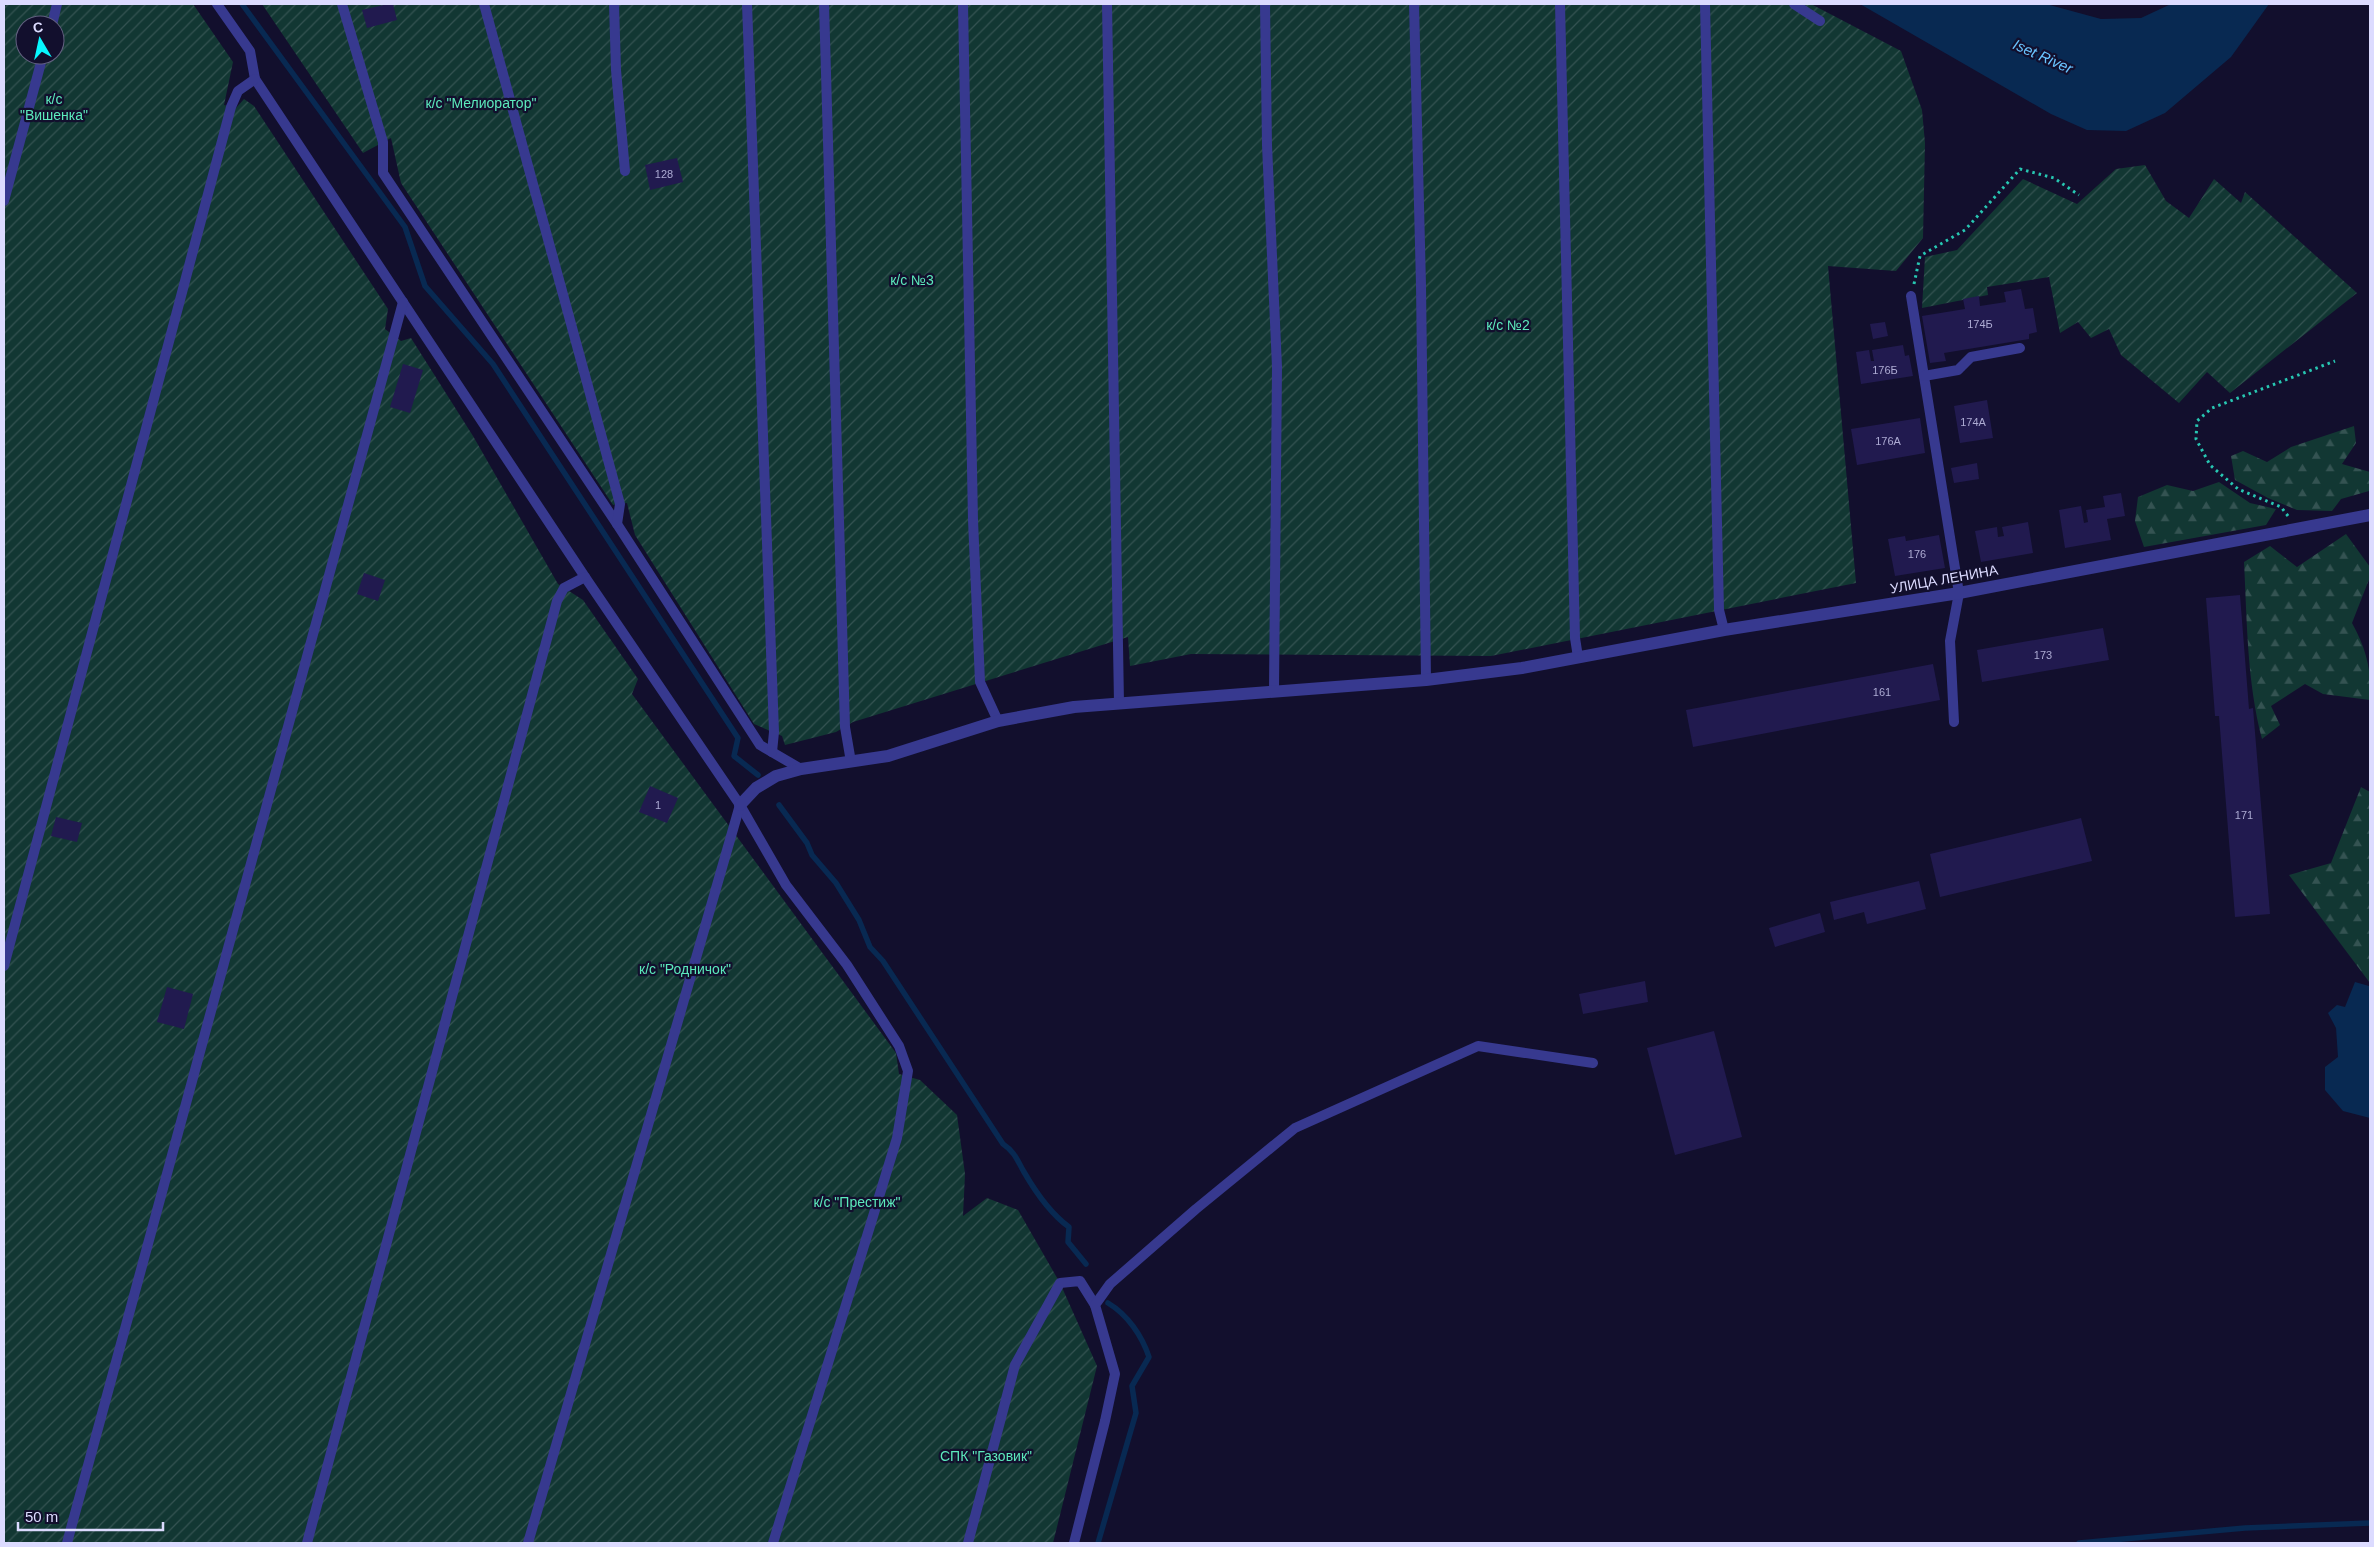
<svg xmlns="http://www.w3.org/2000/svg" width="2374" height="1547" font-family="Helvetica,sans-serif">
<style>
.forest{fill:url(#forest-firs)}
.garden{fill:url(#garden-furrows);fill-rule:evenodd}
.water{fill:#082952}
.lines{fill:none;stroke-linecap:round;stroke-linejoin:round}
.stream{stroke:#082952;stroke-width:5.5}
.building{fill:#211a4f}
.path{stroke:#27c7b2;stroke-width:3;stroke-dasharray:2.5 4;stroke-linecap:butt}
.lane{stroke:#37398f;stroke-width:10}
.street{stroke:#37398f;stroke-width:12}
.labels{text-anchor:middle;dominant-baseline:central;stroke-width:4.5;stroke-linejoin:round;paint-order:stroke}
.number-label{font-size:11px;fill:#adabd3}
.park-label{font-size:14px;fill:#5ceabc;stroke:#120f2d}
.street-label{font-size:14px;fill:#dcdbff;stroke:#120f2d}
.water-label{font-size:15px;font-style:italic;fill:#69c4ff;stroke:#120f2d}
</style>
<defs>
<pattern id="forest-firs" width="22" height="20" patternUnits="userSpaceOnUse" patternTransform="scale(1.25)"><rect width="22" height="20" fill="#123733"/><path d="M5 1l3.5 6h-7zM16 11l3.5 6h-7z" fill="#345352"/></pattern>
<pattern id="garden-furrows" width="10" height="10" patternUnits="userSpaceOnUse" patternTransform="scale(1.25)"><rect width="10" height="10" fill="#123733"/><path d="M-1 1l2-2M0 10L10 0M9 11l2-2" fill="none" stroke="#345352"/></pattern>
</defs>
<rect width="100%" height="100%" fill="#120f2d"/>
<g class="forest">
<polygon points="2354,426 2356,443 2342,464 2370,472 2369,491 2341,499 2332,511 2297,510 2268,498 2235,480 2231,456 2243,451 2267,462 2291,447"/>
<polygon points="2219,482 2250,503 2276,509 2266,525 2144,547 2135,521 2138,497 2167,485 2193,491"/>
<path d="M2346 534 2370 567V577L2352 623C2366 648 2372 671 2370 700L2323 694 2305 684 2271 706 2280 725 2262 739C2247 682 2247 621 2244 562L2270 546 2297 567Z"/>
<polygon points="2361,787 2370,792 2370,983 2289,875 2331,863"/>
</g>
<g class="garden">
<path d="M4 4H193L233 62 224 105 236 108 244 99 254 106 388 309 385 329 401 341 411 338 473 436 558 584 583 600 638 679 632 694 896 1053 899 1074 920 1080 957 1115 965 1174 963 1216 987 1198 1018 1210 1060 1283 1097 1366 1053 1543H4ZM25 25H55V55H25Z"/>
<polygon points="262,4 1811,4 1901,51 1922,110 1925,143 1923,238 1896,271 1828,266 1856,583 1491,656 1191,654 1130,666 1128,637 853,722 836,732 785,745 782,736 754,724 635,535 627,503 613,505 401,183 391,138 363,153"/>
<polygon points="2145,165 2166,201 2189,218 2214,179 2241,203 2245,192 2357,293 2230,393 2207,372 2179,403 2121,355 2109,329 2091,338 2078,322 2060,333 2049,277 1987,287 1988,295 1922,308 1925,257 1957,250 2023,179 2077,204 2116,169"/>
</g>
<g class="water">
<polygon points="1860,4 2046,4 2101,19 2141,18 2171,4 2269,4 2231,57 2165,113 2126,131 2087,130 2051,114"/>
<polygon points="2355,982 2369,986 2370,990 2370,1118 2343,1111 2325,1090 2325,1067 2338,1057 2336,1028 2328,1013 2337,1005 2345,1007"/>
</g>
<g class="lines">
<g class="stream">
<polyline points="242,4 405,227 425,286 493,364 738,738 734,756 758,775"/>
<path d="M779 805 807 843 812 855 836 883 859 920 870 947 883 961 1003 1144C1015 1152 1017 1160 1024 1172 1035 1191 1051 1214 1069 1227L1068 1242 1086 1264"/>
<path d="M1098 1543 1136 1413 1132 1386 1149 1357C1142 1336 1128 1315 1108 1303"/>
<polyline points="2079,1543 2245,1528 2370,1523"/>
</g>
</g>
<g class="building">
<polygon points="388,4 393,4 397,20 367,28 362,10"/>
<polygon points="677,158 683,182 650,190 645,165"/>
<polygon points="2021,289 2025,309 2033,308 2037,332 2029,334 2029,339 1944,353 1946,361 1930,363 1922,316 1965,309 1963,299 1979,296 1980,306 2006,302 2004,292"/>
<polygon points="1885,322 1888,336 1873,339 1870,324"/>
<polygon points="1903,345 1905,356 1909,355 1913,376 1861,384 1856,352 1869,350 1871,361 1874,361 1872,350"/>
<polygon points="403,364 423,370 410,413 390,407"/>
<polygon points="1987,400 1993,438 1960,443 1954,406"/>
<polygon points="1920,418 1925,453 1857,465 1851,429"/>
<polygon points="1977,463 1979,479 1954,483 1951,468"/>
<polygon points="2121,493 2125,516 2107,519 2111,540 2065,548 2059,510 2081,506 2084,523 2088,522 2086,510 2105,507 2103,496"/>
<polygon points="2028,522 2033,553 1981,562 1975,531 1997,527 1998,537 2004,536 2002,527"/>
<polygon points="1939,535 1945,568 1895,576 1888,539 1905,536 1906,541"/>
<polygon points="364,573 385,580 378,601 357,594"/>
<polygon points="2240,595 2249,709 2253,708 2270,914 2235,917 2219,716 2215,716 2206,598"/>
<polygon points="2103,628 2109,660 1982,682 1977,650"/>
<polygon points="1933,664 1940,700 1693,747 1686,710"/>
<polygon points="650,786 678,798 667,823 639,812"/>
<polygon points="56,817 82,823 77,842 51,836"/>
<polygon points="2081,818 2092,861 1940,897 1930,854"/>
<polygon points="1919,881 1926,909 1867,924 1864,912 1834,920 1830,902"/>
<polygon points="1820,913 1825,932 1775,947 1769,928"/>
<polygon points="1645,981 1648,1002 1583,1014 1579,994"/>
<polygon points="167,987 193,994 184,1029 157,1022"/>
<polygon points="1714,1031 1742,1137 1675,1155 1647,1048"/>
</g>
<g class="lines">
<g class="path">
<polyline points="1914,284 1920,256 1965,230 2020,169 2054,178 2079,195"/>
<polyline points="2288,516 2281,507 2238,489 2210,465 2196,439 2197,421 2212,408 2335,361"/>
</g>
<g class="lane">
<polyline points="217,4 250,51 255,79 585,577 740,805 786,885 847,965 899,1046 908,1071 897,1138 773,1543"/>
<polyline points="342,4 383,142 383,173 617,524 760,745 801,769"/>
<polyline points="484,4 620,504 617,524"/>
<polyline points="614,4 616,70 625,171"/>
<polyline points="747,4 774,732 772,752"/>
<polyline points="824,4 845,727 851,762"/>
<polyline points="963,4 973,520 980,682 998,721"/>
<polyline points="1107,4 1119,703"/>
<polyline points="1265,4 1267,145 1277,367 1274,691"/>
<polyline points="1414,4 1421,285 1426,680"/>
<polyline points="1560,4 1575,638 1578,657"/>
<polyline points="1705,4 1719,610 1724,630"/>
<polyline points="1794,4 1820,21"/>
<polyline points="52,25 57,4"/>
<polyline points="4,201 43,55"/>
<polyline points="1911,296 1959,593 1950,641 1954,722"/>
<polyline points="1924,376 1958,370 1971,357 2020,348"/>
<polyline points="4,966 231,107 238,91 255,79"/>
<polyline points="67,1543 403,302"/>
<polyline points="307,1543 557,601 564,588 585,577"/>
<polyline points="528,1543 740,805"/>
<polyline points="968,1543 1015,1365 1060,1283 1080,1281 1095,1305"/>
<polyline points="1074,1543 1105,1421 1115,1374 1095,1305 1110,1284 1196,1209 1295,1128 1478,1046 1593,1063"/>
</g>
<polyline class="street" points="740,805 756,788 776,776 801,769 888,756 998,721 1074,707 1426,680 1522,668 1724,630 1959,593 2370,515"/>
</g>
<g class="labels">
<g class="number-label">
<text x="664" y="174">128</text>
<text x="1980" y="324">174Б</text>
<text x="1885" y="370">176Б</text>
<text x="1973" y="422">174А</text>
<text x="1888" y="441">176А</text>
<text x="1917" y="554">176</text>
<text x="2043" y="655">173</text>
<text x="1882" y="692">161</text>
<text x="658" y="805">1</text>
<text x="2244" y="815">171</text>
</g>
<g class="park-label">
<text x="54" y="99">к/с<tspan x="54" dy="16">"Вишенка"</tspan></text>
<text x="481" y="103">к/с "Мелиоратор"</text>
<text x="912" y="280">к/с №3</text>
<text x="1508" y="325">к/с №2</text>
<text x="685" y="969">к/с "Родничок"</text>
<text x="857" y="1202">к/с "Престиж"</text>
<text x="986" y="1456">СПК "Газовик"</text>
</g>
<g class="street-label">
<text transform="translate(1944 579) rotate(-10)">УЛИЦА ЛЕНИНА</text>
</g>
<g class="water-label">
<text transform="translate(2043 56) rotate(24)">Iset River</text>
</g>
</g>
<rect width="2374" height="1547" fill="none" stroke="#dcdbff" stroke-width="10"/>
<g transform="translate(40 40) rotate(351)"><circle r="24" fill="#120f2d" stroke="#636181"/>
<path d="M0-4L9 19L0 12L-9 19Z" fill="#07f7ff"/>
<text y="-8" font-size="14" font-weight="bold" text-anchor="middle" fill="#dcdbff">С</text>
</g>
<path d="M18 1522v8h145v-8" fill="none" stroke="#dcdbff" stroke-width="2.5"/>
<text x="25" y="1522" font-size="15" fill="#dcdbff" stroke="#120f2d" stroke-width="4" paint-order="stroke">50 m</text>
</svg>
